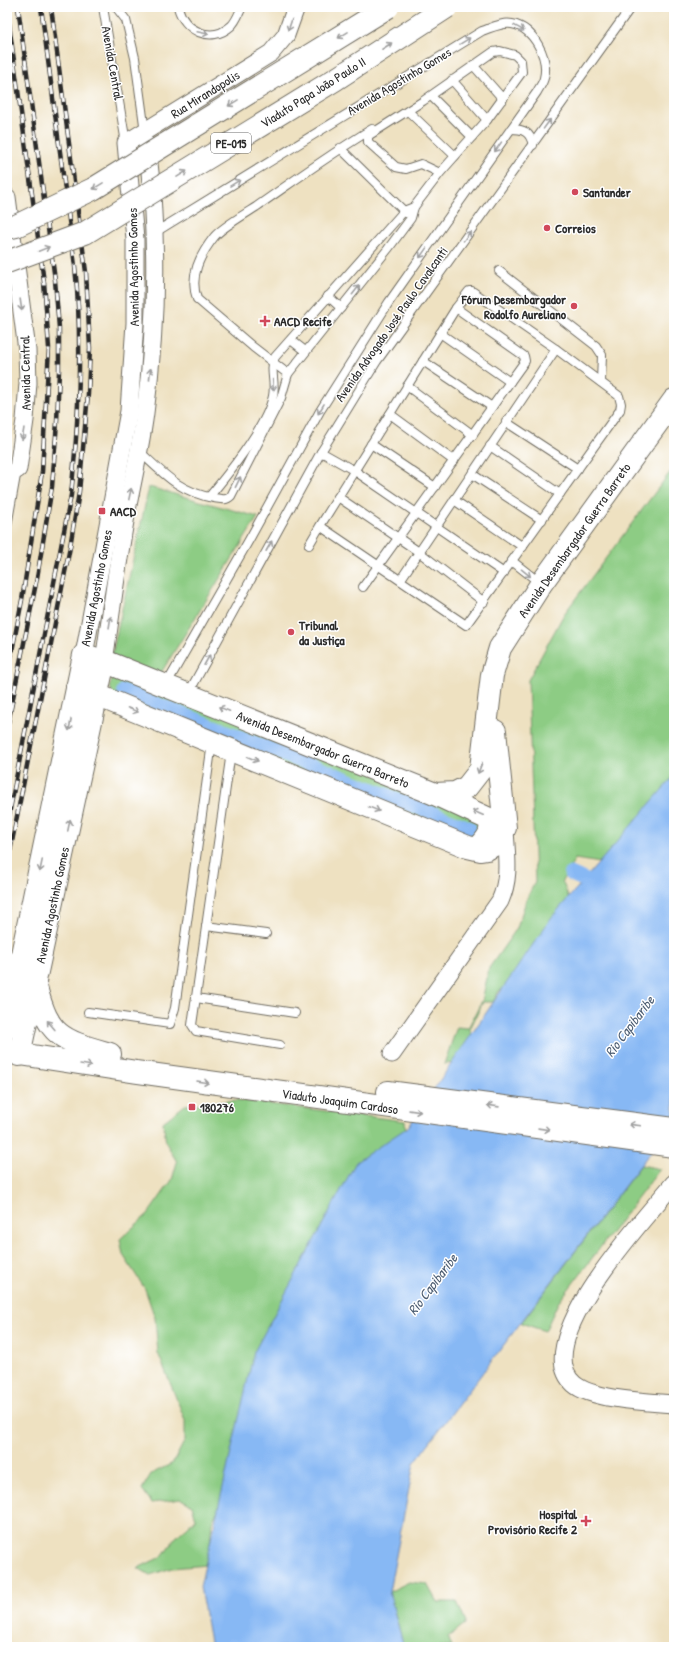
<svg xmlns="http://www.w3.org/2000/svg" width="681" height="1654" font-family="'Patrick Hand',sans-serif">
<style>
.green{fill:#8dcc84;stroke:#5c7c58}
.water{fill:#87b8f4;stroke:#597290}
.lines{fill:none;stroke-linecap:round;stroke-linejoin:round}
.canal{stroke:#87b8f4;stroke-width:15}
.lane-casing{stroke:#6f6b60;stroke-width:10}
.street-casing{stroke:#6f6b60;stroke-width:19}
.secondary-casing{stroke:#6f6b60;stroke-width:24}
.lane{stroke:#fff;stroke-width:8}
.street{stroke:#fff;stroke-width:17}
.secondary{stroke:#fff;stroke-width:22}
.rail-casing{stroke:#2b2b2b;stroke-width:4.5}
.rail{stroke:#fff;stroke-width:3;stroke-dasharray:9;stroke-linecap:butt}
.highway-bridge-casing{stroke:#6f6b60;stroke-width:24;stroke-linecap:butt}
.highway-bridge{stroke:#fff;stroke-width:22}
.oneway{stroke:#a0a0a0}
.poi-dot{fill:#d1495b;stroke:#fff;stroke-width:1.5}
.labels{text-anchor:middle;dominant-baseline:central;stroke-width:3;stroke-linejoin:round;paint-order:stroke}
.shield{fill:#fff;stroke:#6b6b6b;stroke-width:1}
.shield-label{font-size:12px;font-weight:bold;fill:#2b2b2b}
.street-label{font-size:13px;fill:#2b2b2b;stroke:#fff}
.poi-label{font-size:13px;font-weight:bold;fill:#2b2b2b;stroke:#fff;text-anchor:start}
.water-label{font-size:14px;font-style:italic;fill:#4b5c71;stroke:#fff}
</style>
<rect width="100%" height="100%" fill="#fff"/>
<filter id="ink" filterUnits="userSpaceOnUse"><feTurbulence type="fractalNoise" baseFrequency=".025" numOctaves="2"/><feDisplacementMap in="SourceGraphic" scale="8" xChannelSelector="R" yChannelSelector="G"/><feConvolveMatrix kernelMatrix="1 2 1 2 8 2 1 2 1" color-interpolation-filters="sRGB"/></filter>
<filter id="wash" filterUnits="userSpaceOnUse"><feTurbulence type="fractalNoise" baseFrequency=".012" numOctaves="4" result="noise"/><feDisplacementMap in="SourceGraphic" scale="16" xChannelSelector="R" yChannelSelector="G"/><feGaussianBlur stdDeviation="0.9" result="paint"/><feColorMatrix in="noise" values="0 0 0 0 0 0 0 0 0 0 0 0 0 0 0 0 0 1.4 0 .05"/><feComposite in="paint" operator="in"/></filter>
<g filter="url(#wash)">
<rect width="100%" height="100%" fill="#eee1c1"/>
<g class="green">
<path d="M674 467V787L607 864 575 859 562 881C566 888 566 895 571 901L512 983 499 991 493 1002H483L470 1029 472 1041 456 1063 444 1064 457 1027 468 1028 482 1001 489 968 517 928 527 898 535 882 528 680 564 614Z"/>
<polygon points="149,487 258,517 159,676 111,659"/>
<path d="M119 672 477 816 484 830 470 843 115 699C108 686 109 682 119 672Z"/>
<polygon points="238,1100 405,1121 406,1133 212,1522 208,1565 172,1568 150,1575 138,1568 163,1556 176,1537 196,1519 192,1505 181,1499 152,1503 142,1489 151,1474 173,1463 185,1440 185,1420 158,1353 155,1318 145,1289 123,1255 120,1239 148,1214 172,1180 177,1162 166,1143 163,1122 185,1105"/>
<polygon points="641,1165 660,1169 558,1303 545,1331 521,1323"/>
<polygon points="409,1582 427,1584 437,1602 457,1602 466,1623 448,1637 452,1647 404,1647 389,1592"/>
</g>
<polygon class="water" points="674,776 674,1121 414,1463 389,1592 404,1647 211,1647 200,1587 254,1352 356,1162 408,1127 551,918"/>
<g class="lines">
<g class="canal">
<polyline points="124,691 469,828"/>
<polyline points="571,874 603,888"/>
</g>
</g>
</g>
<g filter="url(#ink)">
<g class="lines">
<g class="lane-casing">
<g id="lane">
<polyline points="103,7 126,143"/>
<polyline points="116,7 126,20 135,58 145,132"/>
<path d="M178 7C184 31 211 44 231 26 236 22 239 13 242 7"/>
<polyline points="473,65 503,99"/>
<polyline points="452,80 487,120"/>
<polyline points="431,96 472,137"/>
<polyline points="408,111 455,156"/>
<path d="M511 129C524 129 530 132 533 145"/>
<polyline points="340,148 406,213"/>
<path d="M154 233 482 31C491 28 502 22 512 24 534 28 549 58 544 78 543 83 539 88 537 92L389 302 320 411 249 540 166 685"/>
<polyline points="499,271 596,346 602,355 601,382"/>
<polyline points="328,296 341,308"/>
<polyline points="440,333 510,382"/>
<polyline points="291,340 305,351"/>
<polyline points="423,361 492,407"/>
<path d="M288 374 253 347 197 299C189 276 200 255 214 237 221 228 245 214 256 207 295 180 332 153 372 129"/>
<polyline points="407,386 473,435"/>
<polyline points="390,414 454,461"/>
<polyline points="506,422 578,469"/>
<polyline points="371,444 435,487"/>
<polyline points="490,446 560,494"/>
<path d="M139 451C163 473 179 492 214 498 221 499 226 501 231 496L281 398 288 374 388 249 411 218 414 207 440 173 487 120 522 72 521 61 515 55 500 51 493 52 423 101 368 136V142L396 167 406 169 421 164 440 173"/>
<polyline points="321,452 355,471 504,573"/>
<polyline points="472,474 542,520"/>
<path d="M209 497C229 473 267 426 273 396 276 382 269 370 275 357L404 211 414 207"/>
<polyline points="338,497 419,552 484,602"/>
<polyline points="454,500 523,547"/>
<polyline points="7,526 17,470"/>
<polyline points="309,545 320,526 456,308 469,291 472,291 556,349 619,396 621,404 620,410 466,625 320,526"/>
<polyline points="512,561 540,583"/>
<polyline points="401,579 556,349"/>
<polyline points="363,587 525,361 524,356 456,308"/>
<polyline points="188,694 321,452 377,361 631,7"/>
<polyline points="231,752 192,1025 196,1031 280,1045"/>
<polyline points="206,926 266,934"/>
<polyline points="196,998 295,1013"/>
<polyline points="88,1012 170,1024 175,1008 212,743"/>
</g>
</g>
<g class="street-casing">
<g id="street">
<polyline points="7,197 27,350 28,383 25,420 18,469 7,476"/>
<polyline points="84,655 129,411 135,323 135,239 126,143 271,53 286,35 296,7"/>
<path d="M104 661C112 609 118 557 128 505 134 475 141 444 145 413 157 325 158 234 147 145"/>
<path d="M392 1054 500 901C511 876 506 855 505 828"/>
<path d="M674 1183C647 1216 527 1343 574 1384 592 1400 650 1402 674 1404"/>
</g>
</g>
<g class="secondary-casing">
<g id="secondary">
<polyline points="77,687 468,847 481,850 487,849 494,845 505,828 495,731"/>
<path d="M435 794 489 819C493 829 489 837 481 845"/>
<path d="M36 987C49 1038 62 1040 110 1054"/>
<polyline points="7,1027 84,655 104,661 435,794 455,793 467,787 481,769 492,675 500,648 541,584 674,400"/>
<polyline points="7,1052 137,1072 674,1146"/>
<polyline points="19,1055 104,661"/>
<polyline points="388,1092 674,1129"/>
</g>
</g>
<use href="#lane" class="lane"/>
<use href="#street" class="street"/>
<use href="#secondary" class="secondary"/>
<g class="rail-casing">
<g id="rail">
<polyline points="7,9 44,282 49,348 42,472 22,600 7,677"/>
<polyline points="7,728 37,578 52,487 57,422 59,371 59,328 55,280 18,7"/>
<path d="M7 825 71 495C79 419 83 343 75 266L41 7"/>
<polyline points="7,867 70,547 79,492 88,394 90,348 86,272 51,7"/>
</g>
</g>
<use href="#rail" class="rail"/>
<g class="highway-bridge-casing">
<g id="highway-bridge">
<polyline points="7,228 16,226 93,189 388,7"/>
<polyline points="7,262 85,233 336,79 447,7"/>
</g>
</g>
<use href="#highway-bridge" class="highway-bridge"/>
</g>
<defs><path id="oneway-shaft" d="M-6 0H5M1.5-3L5.5 0L1.5 3" fill="none" stroke-width="1.6" stroke-linecap="round" stroke-linejoin="round"/></defs>
<g class="oneway">
<use href="#oneway-shaft" transform="translate(290 25) rotate(109)"/>
<use href="#oneway-shaft" transform="translate(519 28) rotate(29)"/>
<use href="#oneway-shaft" transform="translate(203 33) rotate(12)"/>
<use href="#oneway-shaft" transform="translate(343 35) rotate(148)"/>
<use href="#oneway-shaft" transform="translate(465 41) rotate(-32)"/>
<use href="#oneway-shaft" transform="translate(387 46) rotate(-33)"/>
<use href="#oneway-shaft" transform="translate(233 103) rotate(148)"/>
<use href="#oneway-shaft" transform="translate(547 124) rotate(-54)"/>
<use href="#oneway-shaft" transform="translate(498 147) rotate(125)"/>
<use href="#oneway-shaft" transform="translate(182 174) rotate(-32)"/>
<use href="#oneway-shaft" transform="translate(235 183) rotate(-32)"/>
<use href="#oneway-shaft" transform="translate(98 186) rotate(149)"/>
<use href="#oneway-shaft" transform="translate(467 236) rotate(-54)"/>
<use href="#oneway-shaft" transform="translate(44 249) rotate(-22)"/>
<use href="#oneway-shaft" transform="translate(423 253) rotate(125)"/>
<use href="#oneway-shaft" transform="translate(356 290) rotate(-52)"/>
<use href="#oneway-shaft" transform="translate(21 305) rotate(82)"/>
<use href="#oneway-shaft" transform="translate(150 374) rotate(-84)"/>
<use href="#oneway-shaft" transform="translate(273 385) rotate(87)"/>
<use href="#oneway-shaft" transform="translate(321 409) rotate(121)"/>
<use href="#oneway-shaft" transform="translate(23 434) rotate(99)"/>
<use href="#oneway-shaft" transform="translate(238 482) rotate(-64)"/>
<use href="#oneway-shaft" transform="translate(130 494) rotate(-78)"/>
<use href="#oneway-shaft" transform="translate(269 546) rotate(-61)"/>
<use href="#oneway-shaft" transform="translate(526 573) rotate(39)"/>
<use href="#oneway-shaft" transform="translate(110 622) rotate(-81)"/>
<use href="#oneway-shaft" transform="translate(207 660) rotate(-61)"/>
<use href="#oneway-shaft" transform="translate(224 709) rotate(-158)"/>
<use href="#oneway-shaft" transform="translate(133 710) rotate(22)"/>
<use href="#oneway-shaft" transform="translate(70 725) rotate(101)"/>
<use href="#oneway-shaft" transform="translate(253 759) rotate(22)"/>
<use href="#oneway-shaft" transform="translate(480 768) rotate(111)"/>
<use href="#oneway-shaft" transform="translate(374 809) rotate(22)"/>
<use href="#oneway-shaft" transform="translate(478 813) rotate(-156)"/>
<use href="#oneway-shaft" transform="translate(69 825) rotate(-78)"/>
<use href="#oneway-shaft" transform="translate(41 866) rotate(102)"/>
<use href="#oneway-shaft" transform="translate(51 1025) rotate(-130)"/>
<use href="#oneway-shaft" transform="translate(86 1065) rotate(9)"/>
<use href="#oneway-shaft" transform="translate(203 1082) rotate(8)"/>
<use href="#oneway-shaft" transform="translate(493 1106) rotate(-172)"/>
<use href="#oneway-shaft" transform="translate(415 1111) rotate(8)"/>
<use href="#oneway-shaft" transform="translate(635 1125) rotate(-173)"/>
<use href="#oneway-shaft" transform="translate(544 1129) rotate(8)"/>
</g>
</g>
<g class="poi-dot">
<circle cx="575" cy="192" r="4"/>
<circle cx="547" cy="228" r="4"/>
<circle cx="574" cy="306" r="4"/>
<path d="M263 315h4v4h4v4h-4v4h-4v-4h-4v-4h4z"/>
<rect x="98" y="507" width="8" height="8" rx="2"/>
<circle cx="291" cy="632" r="4"/>
<rect x="188" y="1103" width="8" height="8" rx="2"/>
<path d="M584 1515h4v4h4v4h-4v4h-4v-4h-4v-4h4z"/>
</g>
<g class="labels">
<rect class="shield" x="211" y="133" width="40" height="20" rx="3"/>
<g class="shield-label">
<text x="231" y="143">PE-015</text>
</g>
<g class="street-label">
<text transform="translate(113 63) rotate(80)">Avenida Central</text>
<text transform="translate(399 81) rotate(-31)">Avenida Agostinho Gomes</text>
<text transform="translate(313 92) rotate(-32)">Viaduto Papa João Paulo II</text>
<text transform="translate(205 94) rotate(-32)">Rua Mirandopolis</text>
<text transform="translate(133 267) rotate(-91)">Avenida Agostinho Gomes</text>
<text transform="translate(391 324) rotate(-55)">Avenida Advogado José Paulo Cavalcanti</text>
<text transform="translate(25 373) rotate(-91)">Avenida Central</text>
<text transform="translate(574 540) rotate(-55)">Avenida Desembargador Guerra Barreto</text>
<text transform="translate(96 588) rotate(-79)">Avenida Agostinho Gomes</text>
<text transform="translate(323 749) rotate(22)">Avenida Desembargador Guerra Barreto</text>
<text transform="translate(52 905) rotate(-78)">Avenida Agostinho Gomes</text>
<text transform="translate(340 1101) rotate(8)">Viaduto Joaquim Cardoso</text>
</g>
<g class="poi-label">
<text x="583" y="192">Santander</text>
<text x="555" y="228">Correios</text>
<text x="566" y="299" text-anchor="end">Fórum Desembargador<tspan x="566" dy="15">Rodolfo Aureliano</tspan></text>
<text x="274" y="321">AACD Recife</text>
<text x="110" y="511">AACD</text>
<text x="299" y="625">Tribunal<tspan x="299" dy="15">da Justiça</tspan></text>
<text x="200" y="1107">180276</text>
<text x="577" y="1514" text-anchor="end">Hospital<tspan x="577" dy="15">Provisório Recife 2</tspan></text>
</g>
<g class="water-label">
<text transform="translate(629 1026) rotate(-53)">Rio Capibaribe</text>
<text transform="translate(432 1284) rotate(-53)">Rio Capibaribe</text>
</g>
</g>
<rect width="681" height="1654" fill="none" stroke="#fff" stroke-width="24"/>
</svg>
